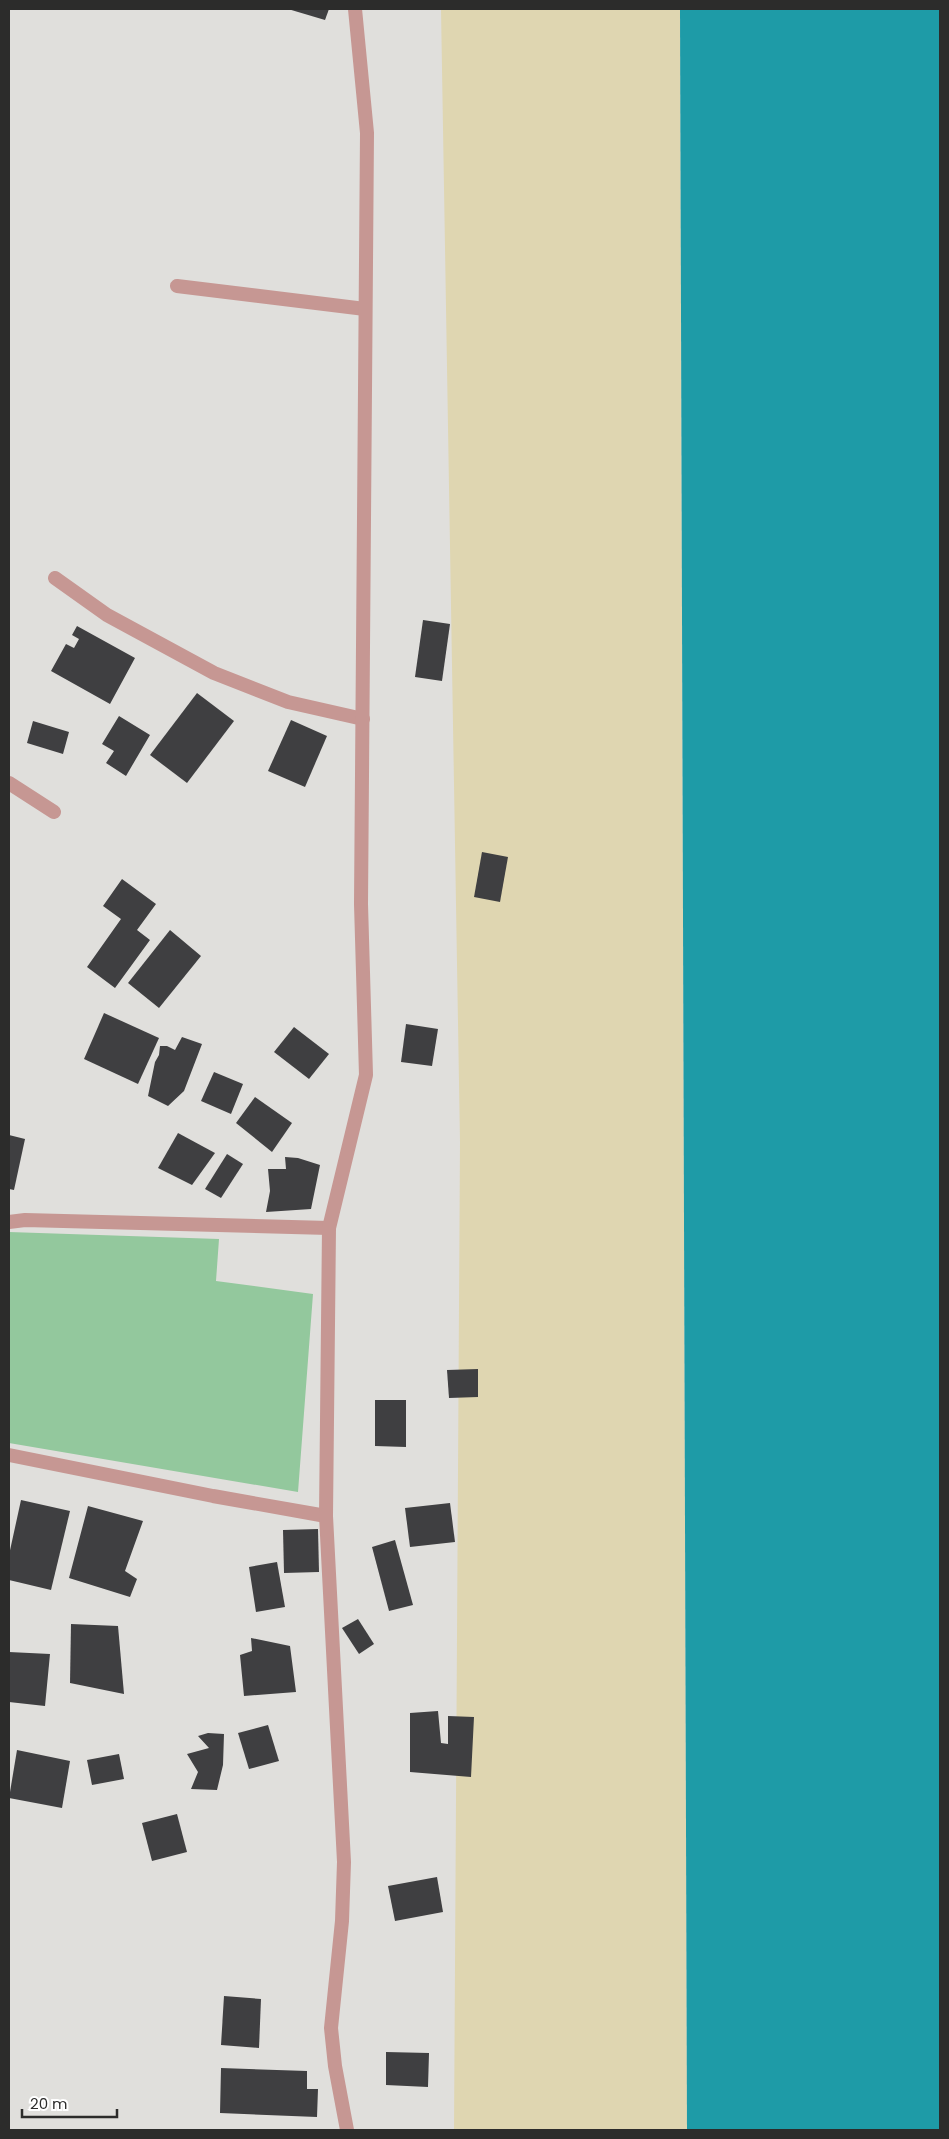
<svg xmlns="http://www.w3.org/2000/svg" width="949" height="2139" font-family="Poppins,sans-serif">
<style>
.green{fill:#93c89d}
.sand{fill:#dfd6b1}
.water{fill:#1e9ba7}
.building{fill:#3f3f41}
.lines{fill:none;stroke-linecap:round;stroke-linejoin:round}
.minor{stroke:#c69793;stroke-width:14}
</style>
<rect width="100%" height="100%" fill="#e0dfdc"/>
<polygon class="green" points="9,1232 219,1239 216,1281 313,1294 298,1492 9,1443"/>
<polygon class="sand" points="441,9 680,9 687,2130 454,2130 460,1142"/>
<polygon class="water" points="680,9 940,9 940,2130 687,2130"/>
<g class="building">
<polygon points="288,9 329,9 325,20"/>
<polygon points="423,620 450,624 442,681 415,677"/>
<polygon points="77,626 135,658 110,704 51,671 66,644 74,648 79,639 72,635"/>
<polygon points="197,693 234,721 187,783 150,755"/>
<polygon points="119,716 150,735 126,776 106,763 114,751 102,744"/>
<polygon points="291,720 327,736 305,787 268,771"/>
<polygon points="33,721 69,732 63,754 27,743"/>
<polygon points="482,852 508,857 500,902 474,897"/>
<polygon points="122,879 156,904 137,930 150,940 115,988 87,967 121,919 103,906"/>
<polygon points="170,930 201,956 159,1008 128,983"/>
<polygon points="104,1013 159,1038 138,1084 84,1059"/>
<polygon points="406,1024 438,1029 432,1066 401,1062"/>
<polygon points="294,1027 329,1054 309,1079 274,1052"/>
<polygon points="182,1037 202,1044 184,1091 168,1106 148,1096 155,1062 159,1055 160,1046 167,1046 175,1050"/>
<polygon points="214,1072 243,1084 231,1114 201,1101"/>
<polygon points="255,1097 292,1123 272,1152 236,1123"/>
<polygon points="178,1133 215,1153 192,1185 158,1168"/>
<polygon points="9,1135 25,1139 14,1190 9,1189"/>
<polygon points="227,1154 243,1164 221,1198 205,1189"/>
<polygon points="285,1157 298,1158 320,1165 311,1209 266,1212 270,1191 268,1169 286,1169"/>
<polygon points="478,1369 478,1397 449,1398 447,1370"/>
<polygon points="375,1400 406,1400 406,1447 375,1446"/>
<polygon points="21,1500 70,1511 51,1590 9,1580 9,1555"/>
<polygon points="450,1503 455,1542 410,1547 405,1508"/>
<polygon points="88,1506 143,1521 125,1571 137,1579 130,1597 69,1578"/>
<polygon points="318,1529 319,1572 284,1573 283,1530"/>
<polygon points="395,1540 413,1605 389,1611 372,1547"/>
<polygon points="277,1562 285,1607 256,1612 249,1567"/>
<polygon points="358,1619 374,1644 359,1654 342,1628"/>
<polygon points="71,1624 118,1626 124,1694 70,1683"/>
<polygon points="251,1638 290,1646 296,1692 244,1696 240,1655 252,1651"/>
<polygon points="9,1652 50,1654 45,1706 9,1702"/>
<polygon points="438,1711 441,1743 448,1744 448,1716 474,1717 471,1777 410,1772 410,1713"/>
<polygon points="268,1725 279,1761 249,1769 238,1733"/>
<polygon points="208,1733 224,1734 223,1765 217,1790 191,1789 198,1772 187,1754 209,1748 198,1736"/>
<polygon points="17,1750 70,1761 62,1808 9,1798"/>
<polygon points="119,1754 124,1779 92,1785 87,1760"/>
<polygon points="177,1814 187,1852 152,1861 142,1823"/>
<polygon points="437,1877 443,1912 395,1921 388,1886"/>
<polygon points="224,1996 261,1999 259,2048 221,2045"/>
<polygon points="386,2052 429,2053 428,2087 386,2085"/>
<polygon points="221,2068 307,2071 307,2089 318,2089 317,2117 220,2113"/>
</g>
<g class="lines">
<g class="minor">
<polyline points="177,286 365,309"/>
<polyline points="55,578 107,615 214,673 288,702 363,719"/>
<polyline points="9,783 54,812"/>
<polyline points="9,1222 25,1220 329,1228"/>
<polyline points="9,1455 213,1496 326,1516"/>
<polyline points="347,2130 335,2066 331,2028 342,1921 344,1862 326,1516 329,1228 366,1075 361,904 367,133 355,9"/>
</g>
</g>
<rect width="949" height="2139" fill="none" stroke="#2c2c2b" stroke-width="20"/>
<path d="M22 2109v8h95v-8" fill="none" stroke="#2c2c2b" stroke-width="2.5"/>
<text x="30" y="2109" font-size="15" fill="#2c2c2b" stroke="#ffffff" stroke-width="4" paint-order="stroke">20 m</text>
</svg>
